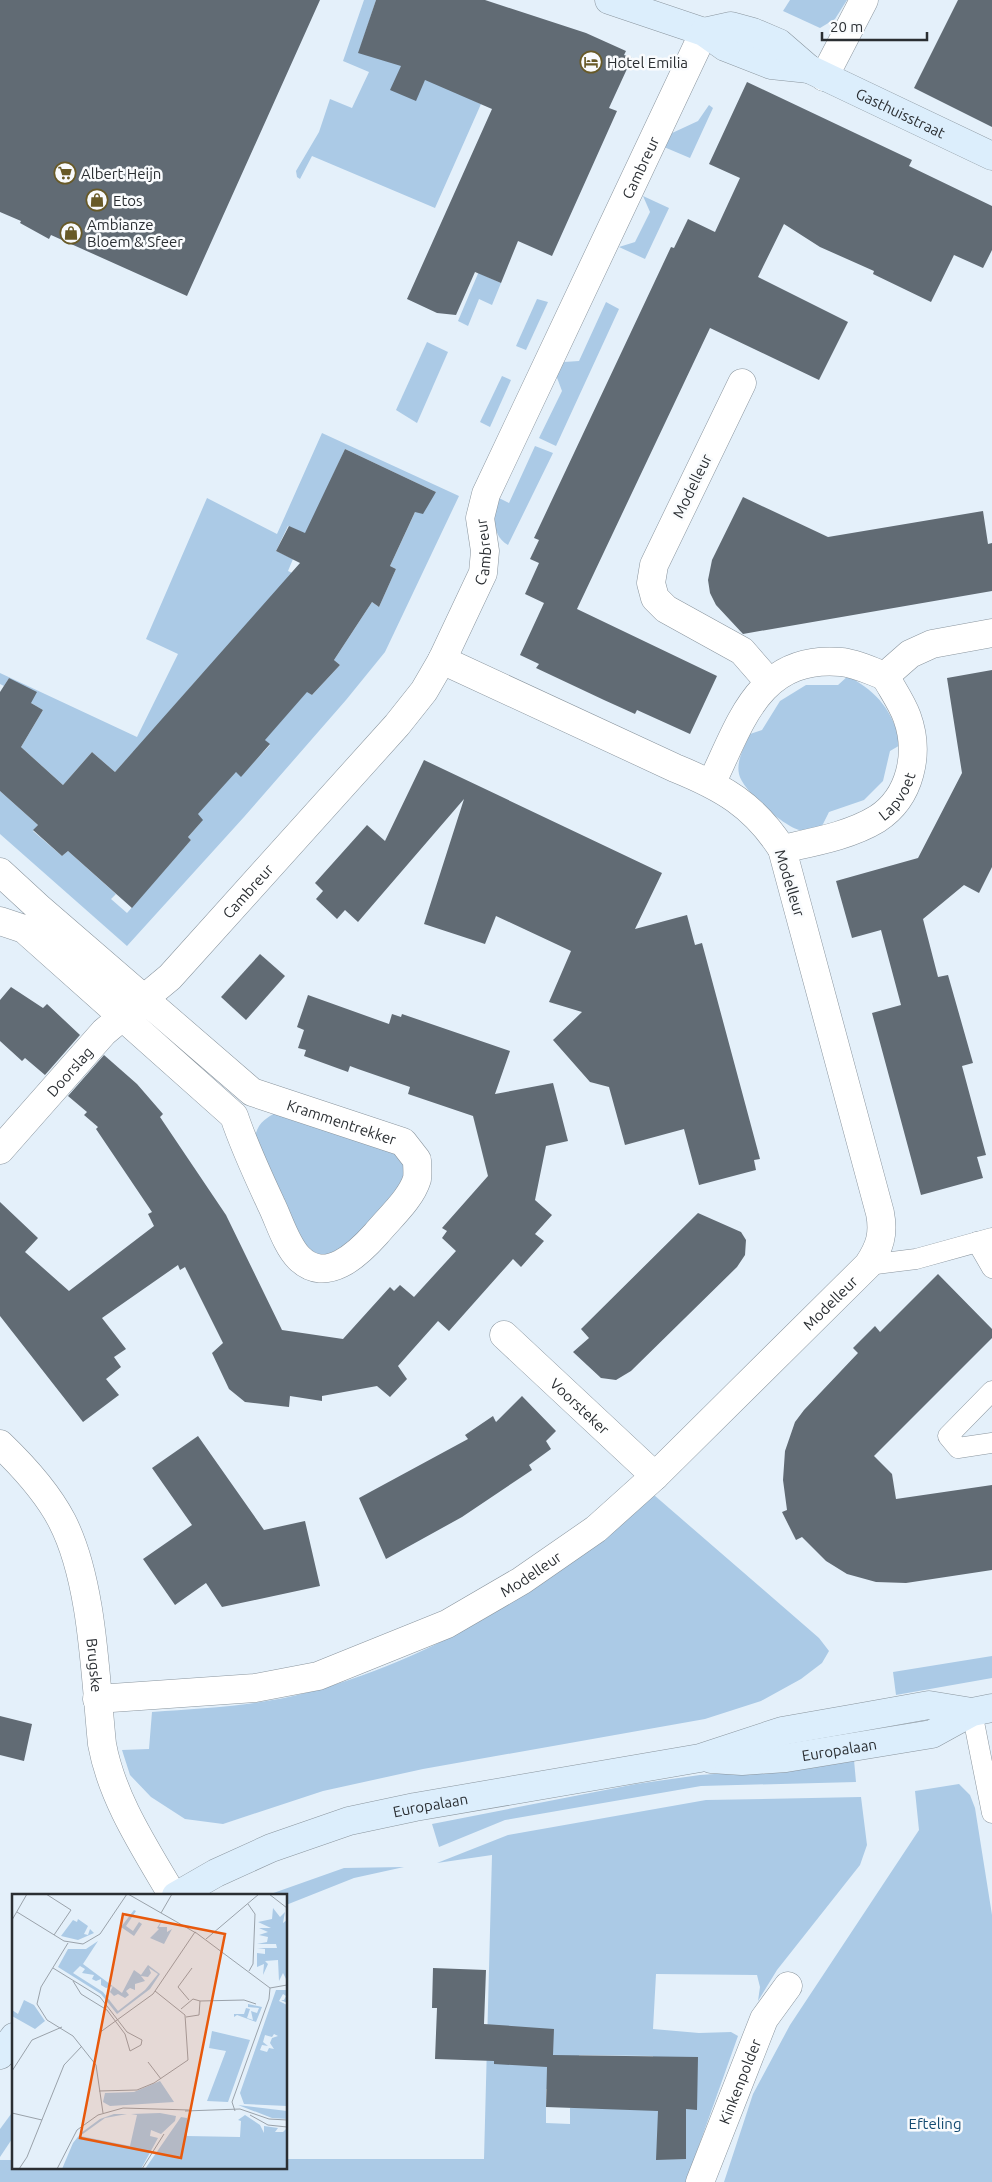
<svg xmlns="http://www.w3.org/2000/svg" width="992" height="2182" font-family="Ubuntu,sans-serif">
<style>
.green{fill:#abcae6;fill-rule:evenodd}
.building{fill:#616b74}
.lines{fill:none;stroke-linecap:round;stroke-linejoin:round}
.lane-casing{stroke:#8a959e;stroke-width:21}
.street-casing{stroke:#8a959e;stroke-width:29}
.secondary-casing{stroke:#8a959e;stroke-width:29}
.lane{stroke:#fff;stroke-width:20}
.street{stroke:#fff;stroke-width:28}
.secondary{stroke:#dceefc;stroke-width:28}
.labels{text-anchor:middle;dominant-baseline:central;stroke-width:5;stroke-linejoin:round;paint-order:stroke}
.poi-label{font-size:15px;fill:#2a2e32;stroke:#f9fbfd;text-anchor:start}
.street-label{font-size:15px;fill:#2a2e32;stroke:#f9fbfd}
.park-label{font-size:15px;fill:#144b72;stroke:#f9fbfd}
.inset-road{fill:none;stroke:#9aa2aa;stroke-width:1}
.view{fill:#e8590c;fill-opacity:0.15;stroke:#e8590c;stroke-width:2.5}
.inset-edge{fill:none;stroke:#2a2e32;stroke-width:2.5}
</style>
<rect width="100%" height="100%" fill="#e4f0fa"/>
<g class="green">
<polygon points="364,0 376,0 359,52 387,58 481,104 435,208 312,156 300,179 297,177 296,171 319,132 330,99 352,108 369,72 343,61"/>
<polygon points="790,0 847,0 835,19 820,28 783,11"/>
<polygon points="709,105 713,108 690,158 664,147 670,134 698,121"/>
<polygon points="643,196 669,208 645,259 619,247 635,242 650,212"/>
<polygon points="496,231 481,274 501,283 492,305 479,299 468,326 458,321"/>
<polygon points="537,299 548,302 526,350 516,346"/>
<polygon points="606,302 619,309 556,446 539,438 562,391 556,375 564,362 579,361"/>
<polygon points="427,342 448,352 417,423 396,410"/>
<polygon points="502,376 511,380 490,427 480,422"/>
<polygon points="322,433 459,496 385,652 346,700 244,817 127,946 0,834 0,791 38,825 33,831 62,856 68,851 116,894 111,899 127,913 191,840 188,837 202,821 195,817 238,769 241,776 270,745 264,739 307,691 312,695 340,665 334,660 372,602 379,607 396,569 390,566 417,508 436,492 345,449 306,534 288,526 276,551 293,559 288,571 325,588 202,674 165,716 166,781 133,752 115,772 92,752 63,785 21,747 43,710 31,703 9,678 4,686 0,684 0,673 137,737 178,654 146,639 207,498 277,534"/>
<path d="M535 446 553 453 508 545C491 535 493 515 499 498L509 503Z"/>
<path d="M848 676C880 694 890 709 902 744L890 751 883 781 864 800 829 812 822 826C816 828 807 831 800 830 784 827 742 790 739 774 736 760 745 746 750 734L762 730 780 701 806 685H838Z"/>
<path d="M277 1112 382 1143 401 1158 404 1167V1180L397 1195 352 1245 323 1256 308 1250C296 1228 249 1154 256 1133 259 1122 268 1117 277 1112Z"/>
<path d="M654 1495 819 1638 829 1651 822 1663 801 1679 761 1701 705 1719 423 1769 323 1791 223 1824 185 1819 151 1797 130 1775 122 1750 149 1749 152 1712C204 1708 258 1706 309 1692 392 1670 473 1630 544 1581 582 1555 618 1524 654 1495Z"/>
<polygon points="992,1656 992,1678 896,1695 893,1672"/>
<polygon points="854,1760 856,1782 701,1786 505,1820 439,1847 432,1824 636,1784 700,1775 785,1769"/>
<polygon points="959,1784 970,1795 975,1808 992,1915 992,2182 724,2182 753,2094 790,2025 919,1830 915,1791"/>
<path d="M861 1797 867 1845 860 1865 777 1970 758 2001 760 1987 757 1975 656 1974 653 2029 699 2033 731 2032 738 2036 686 2182H0V2160H14V2168H286V2159H484L492 1855 437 1863 508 1835 706 1800ZM579 2055 653 2056 651 2109 570 2108V2124L546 2123V2089L578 2090Z"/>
<polygon points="404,1867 354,1878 286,1905 286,1896 265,1896 344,1868"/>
<polygon points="14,2110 14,2136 0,2157 0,2129"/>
</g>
<g class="building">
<polygon points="0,0 320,0 187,296 51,235 49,239 20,223 21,221 0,212"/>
<polygon points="376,0 485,0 586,33 626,51 624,55 632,58 609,108 617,111 552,256 518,241 501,283 475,272 456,315 437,313 407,299 492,109 425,80 416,101 390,90 401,66 358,53"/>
<polygon points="958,0 992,0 992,127 914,88"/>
<polygon points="747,82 912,160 909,166 992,206 992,250 983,268 954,255 931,302 873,274 874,271 820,247 784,224 758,277 848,322 819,380 710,328 577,609 717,676 690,734 637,710 635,714 604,700 536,668 539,664 520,655 544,603 525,594 539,563 530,559 539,540 534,538 671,247 674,248 688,219 715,232 740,178 709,164"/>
<polygon points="345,449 436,492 423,514 415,512 390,566 396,569 379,607 372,602 334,660 340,665 312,695 307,692 265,740 270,744 241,777 236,772 198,814 203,820 188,837 191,840 132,908 68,851 62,856 33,830 38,825 0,791 0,692 9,678 37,692 31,703 43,710 21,747 63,785 92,752 115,772 300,563 276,551 289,526 305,533"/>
<polygon points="743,497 828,537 983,511 988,544 992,543 992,591 743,634 716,605 710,593 708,580 712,560"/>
<polygon points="992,670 992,867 979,893 964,885 923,919 938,977 948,975 973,1063 962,1066 986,1155 977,1157 983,1178 921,1195 872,1013 901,1005 881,930 852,938 836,881 918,858 962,773 947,678"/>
<polygon points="424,760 662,873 635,929 687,915 695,945 702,943 760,1159 754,1160 756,1170 699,1185 684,1129 625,1145 609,1087 590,1082 553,1040 582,1012 549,1002 571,951 496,916 485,944 424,924 464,799 358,922 345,910 337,919 316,899 323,891 315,883 367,825 385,841"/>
<polygon points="260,954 285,976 246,1020 221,997"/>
<polygon points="11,987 43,1008 47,1004 80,1035 45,1075 25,1058 22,1061 0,1041 0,1000"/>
<polygon points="308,995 389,1024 392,1014 401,1017 402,1014 510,1051 495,1094 553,1083 568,1141 546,1146 535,1200 552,1215 535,1234 544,1241 521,1267 513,1259 449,1331 438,1321 398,1366 407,1379 390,1397 377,1386 322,1396 322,1401 290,1396 289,1407 245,1402 229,1389 212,1353 223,1343 185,1267 180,1270 178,1265 102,1318 126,1349 114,1357 121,1367 106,1379 119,1395 83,1422 0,1316 0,1202 38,1238 25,1252 69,1291 154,1226 148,1214 152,1212 96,1129 98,1127 84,1115 87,1112 68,1096 104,1055 137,1084 163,1114 160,1117 226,1215 282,1330 343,1339 390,1287 394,1291 400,1285 414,1297 456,1251 442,1238 447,1231 442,1228 488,1176 473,1116 408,1094 410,1087 358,1069 350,1066 348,1072 304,1056 306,1050 298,1048 304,1030 297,1027"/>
<polygon points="698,1213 741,1232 746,1240 745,1255 737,1267 631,1371 616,1380 601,1378 573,1352 589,1338 581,1329"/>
<polygon points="938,1274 992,1329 992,1338 874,1456 892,1474 896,1499 992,1485 992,1570 906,1583 876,1582 847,1574 826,1561 802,1537 796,1540 782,1512 787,1510 783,1480 785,1451 795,1422 804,1410 858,1353 853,1348 875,1326 880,1332"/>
<polygon points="522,1396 556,1431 546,1441 551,1449 529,1465 532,1470 462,1517 386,1559 359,1498 468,1439 465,1435 493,1416 496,1422"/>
<polygon points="198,1436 264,1530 305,1521 320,1586 222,1607 206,1583 175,1605 143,1559 192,1525 152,1468"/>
<polygon points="0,1716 32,1724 24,1761 0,1755"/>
<polygon points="433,1968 486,1970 484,2024 554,2029 553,2055 698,2057 697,2110 686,2109 686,2159 656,2160 658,2111 546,2107 547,2067 494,2064 494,2061 435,2059 437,2008 432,2008"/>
</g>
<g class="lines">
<g class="lane-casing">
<g id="lane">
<polyline points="977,1242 992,1268"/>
<polyline points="868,1265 916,1259 992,1238"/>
<polyline points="992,1391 948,1436 958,1448 992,1443"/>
<polyline points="972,1712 992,1813"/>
</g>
</g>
<g class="street-casing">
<g id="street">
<polyline points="824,77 864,0"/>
<polyline points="742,383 654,565 651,583 655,598 666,609 742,651 769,682"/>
<path d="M712 782C741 722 759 655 841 662 855 663 871 671 885 676L910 654 932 644 992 633"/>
<path id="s1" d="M782 849C813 842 849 836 877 819 911 797 920 753 907 717 902 703 892 689 885 676"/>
<path id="s2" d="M0 872 38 907 252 1092 403 1142 417 1160C417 1166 418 1173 417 1179 411 1199 389 1218 376 1234 358 1254 326 1285 299 1258 286 1245 279 1220 271 1204 257 1174 244 1146 234 1116L24 929 0 921"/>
<path id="s3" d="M0 1150 104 1032 170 977 397 725 424 691 442 660 483 573 485 551 480 518 486 494 704 32"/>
<path id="s4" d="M504 1335 655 1476"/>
<path id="s5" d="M0 1444C24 1467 47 1492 62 1521 93 1581 95 1676 102 1744 112 1799 145 1848 173 1896"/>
<path id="s6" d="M97 1699 255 1688 318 1676 447 1624 521 1581 596 1529 655 1476 868 1265C880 1247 884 1234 880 1213L782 849C754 805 722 787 675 768L442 660"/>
<path id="s7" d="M700 2182 764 2019 788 1986"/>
</g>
</g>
<g class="secondary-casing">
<g id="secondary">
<polyline points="609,0 704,32 725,47 771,65 809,69"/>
<path id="s8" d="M704 32 731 26 753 32 779 43 809 69 992 156"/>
<path id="s9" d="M711 1759 742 1761 786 1758 932 1734 972 1712 992 1708"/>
<path id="s10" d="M176 1896 216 1873 271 1848 349 1821 415 1807 700 1758 782 1731 856 1718 929 1705 972 1712"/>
<polyline points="0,2055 14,2037"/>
</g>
</g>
<use href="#lane" class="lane"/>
<use href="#street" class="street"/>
<use href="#secondary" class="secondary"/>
</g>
<defs>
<g id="hotel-ring" transform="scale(1.125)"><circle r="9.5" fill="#f9fbfd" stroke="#685a27" stroke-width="1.5"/><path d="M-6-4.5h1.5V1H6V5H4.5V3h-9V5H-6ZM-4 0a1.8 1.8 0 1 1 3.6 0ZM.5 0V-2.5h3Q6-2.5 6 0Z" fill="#685a27"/></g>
<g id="supermarket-ring" transform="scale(1.125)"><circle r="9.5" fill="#f9fbfd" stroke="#685a27" stroke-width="1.5"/><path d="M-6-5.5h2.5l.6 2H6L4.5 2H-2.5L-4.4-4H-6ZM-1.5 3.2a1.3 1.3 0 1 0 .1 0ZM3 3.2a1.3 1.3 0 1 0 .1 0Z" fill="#685a27"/></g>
<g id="shop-ring" transform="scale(1.125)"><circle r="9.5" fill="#f9fbfd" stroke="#685a27" stroke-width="1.5"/><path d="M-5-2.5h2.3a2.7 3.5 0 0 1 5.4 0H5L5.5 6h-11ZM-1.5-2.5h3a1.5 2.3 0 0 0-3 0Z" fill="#685a27"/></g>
</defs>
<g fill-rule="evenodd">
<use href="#hotel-ring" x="591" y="62"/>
<use href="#supermarket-ring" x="65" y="173"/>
<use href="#shop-ring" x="97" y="200"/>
<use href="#shop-ring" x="71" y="233"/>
</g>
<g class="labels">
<g class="poi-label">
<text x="607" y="62">Hotel Emilia</text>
<text x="81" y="173">Albert Heijn</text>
<text x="113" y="200">Etos</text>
<text x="87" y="224">Ambianze<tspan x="87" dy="17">Bloem &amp; Sfeer</tspan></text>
</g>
<g class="street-label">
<text stroke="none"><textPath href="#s8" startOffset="220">Gasthuisstraat</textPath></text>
<text stroke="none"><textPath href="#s3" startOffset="1199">Cambreur</textPath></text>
<text transform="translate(692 486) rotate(-64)">Modelleur</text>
<text stroke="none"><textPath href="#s3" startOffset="779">Cambreur</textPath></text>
<text stroke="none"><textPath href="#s1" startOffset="131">Lapvoet</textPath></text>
<text transform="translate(790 883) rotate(73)">Modelleur</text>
<text stroke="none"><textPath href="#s3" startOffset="359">Cambreur</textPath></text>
<text stroke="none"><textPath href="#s3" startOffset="105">Doorslag</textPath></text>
<text stroke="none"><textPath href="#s2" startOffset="429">Krammentrekker</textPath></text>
<text stroke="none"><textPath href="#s6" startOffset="864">Modelleur</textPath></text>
<text stroke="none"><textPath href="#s4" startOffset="104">Voorsteker</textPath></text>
<text stroke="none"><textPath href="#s6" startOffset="459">Modelleur</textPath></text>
<text stroke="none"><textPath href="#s5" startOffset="248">Brugske</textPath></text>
<text stroke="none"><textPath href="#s9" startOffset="129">Europalaan</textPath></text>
<text stroke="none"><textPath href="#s10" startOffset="272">Europalaan</textPath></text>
<text stroke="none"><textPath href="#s7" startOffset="108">Kinkenpolder</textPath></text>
</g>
<g class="park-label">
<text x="935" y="2123">Efteling</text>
</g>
</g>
<g transform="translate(12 1894)">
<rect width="275" height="275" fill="#e4f0fa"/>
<path d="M261 14 268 23 273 18 271 29 275 26V87L271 79 267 87 266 66 253 67 256 70 251 81 252 70 245 73V59L253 60V55L245 54H265L264 50H245L255 48 256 43 247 41 256 38 247 34H259L246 28 260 25ZM122 16 124 17 114 32 121 37 127 28 130 30 122 42 109 33ZM66 25 76 32 72 40 76 41 78 35 82 39 66 46 49 42 61 26 65 28ZM150 26 147 33H155V38L160 35 152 50 138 44 147 35 145 34ZM86 47 71 70 110 99 122 76 129 81 136 71 148 80 138 95 105 120 89 100 46 73 56 55H74ZM68 72 73 75 70 79 82 81 80 85 84 87 89 85V91L94 94 101 92 98 98 102 102 106 100 113 104 117 101 114 97 118 94 123 96V90L133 87 129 82 136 83 139 79 137 74 146 80 133 96 106 117 91 98 61 79ZM264 96H275V109L269 106H272L274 102 271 100 267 107 275 111V212L232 210 228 199ZM262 140 266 142 260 144 258 149 262 155 257 154 255 158 248 156 250 151 256 152 251 148 253 141 260 143ZM12 106 22 111 33 127 23 135 0 122V116L6 120ZM236 110 250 113 244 128 225 121 222 123V120H232L234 114 238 115 235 124 241 126 239 117 245 119 247 114 236 113ZM200 137 238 146 216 208 195 207 214 157 197 154ZM148 187 162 208 98 212 91 208 93 199 122 198ZM226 211 275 217V225L260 224ZM148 219 164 222 163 227 149 240 139 236 138 242 146 244 129 275H50L61 249 69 239 88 225 102 220H115L93 224 68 242 118 252 125 221 119 220ZM233 221 248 231 252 239V232L266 234 263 238H271L275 234V275H133L169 223 175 224V242L228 243 229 227 226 226Z" fill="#abcae6" fill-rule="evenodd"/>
<path class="inset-road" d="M34 0 59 16 42 41M116 0 184 39M257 0 275 14M236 10 243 20 241 70 237 77M5 18 52 47 71 50 88 40 115 0M149 19 160 0M0 26 15 0M183 38 258 94M194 45 247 0M56 49 29 93 25 110 35 126 61 142 84 171 91 219M41 74 88 103 115 138 130 146 129 151 118 157 113 140 95 116 69 100 61 87M258 94 275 91M177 106 166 93 180 74M169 115 181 105 188 107 232 106 244 110M174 123 187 121 188 107M87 139 141 100 183 38M136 168 149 185M0 177 20 146 50 133M87 197 125 196 142 189 176 166 173 121 143 97M173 217 228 215 257 225 275 226M223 217 220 208 257 105 258 94M0 219 30 226M238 221 256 231 275 233M7 275 15 263 52 171 70 152M45 275 65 236 86 221 111 214 177 216M130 275 152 240"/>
<path class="view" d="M111 20 213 40 169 264 68 244Z"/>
<rect width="275" height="275" class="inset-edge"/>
</g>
<path d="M822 32v8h105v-8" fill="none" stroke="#2a2e32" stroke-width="2.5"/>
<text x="830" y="32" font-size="15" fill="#2a2e32" stroke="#f9fbfd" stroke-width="4" paint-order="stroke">20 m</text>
</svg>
